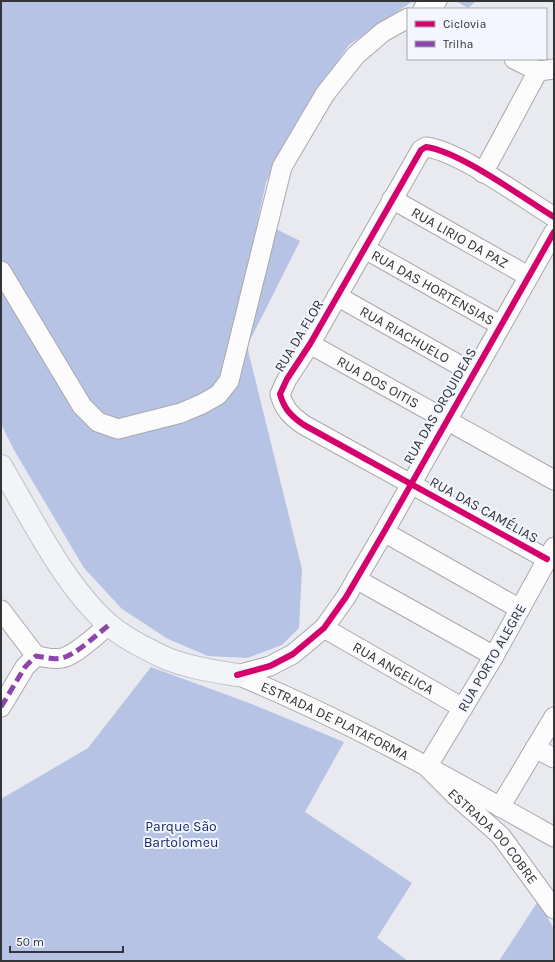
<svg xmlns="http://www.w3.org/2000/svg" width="555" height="962" font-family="Karla,sans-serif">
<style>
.forest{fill:#b6c3e4}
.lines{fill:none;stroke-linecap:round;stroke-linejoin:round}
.minor-casing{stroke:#a8a9ad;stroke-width:21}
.major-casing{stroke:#bdc1c9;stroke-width:24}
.minor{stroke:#fcfcfd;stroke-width:19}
.major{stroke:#f2f4f8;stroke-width:22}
.quiet{stroke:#8e44ad;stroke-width:5;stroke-dasharray:10 5;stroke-linecap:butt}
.cycleway-casing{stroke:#f3f6fe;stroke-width:8}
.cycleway{stroke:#d6006c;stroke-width:6}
.labels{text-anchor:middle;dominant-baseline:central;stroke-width:4;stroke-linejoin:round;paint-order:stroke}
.street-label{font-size:14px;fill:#323437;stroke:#f3f6fe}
.park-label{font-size:14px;fill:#192c6c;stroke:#f3f6fe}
</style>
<rect width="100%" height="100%" fill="#e8eaf0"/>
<g class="forest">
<polygon points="1,1 413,1 349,45 301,114 266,182 258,220 300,241 247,346 302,569 299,628 282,645 247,658 208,656 168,639 122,609 84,568 14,450 1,424"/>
<polygon points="456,1 476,1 468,8"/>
<polygon points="151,667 249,703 344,742 305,812 412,883 377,938 408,961 1,961 1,799 88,748"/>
<polygon points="538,901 554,929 554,961 499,961"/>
</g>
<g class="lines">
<g class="minor-casing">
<g id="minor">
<polyline points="423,9 437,1"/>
<polyline points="514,59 538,71 554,69"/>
<polyline points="483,173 538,71"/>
<path id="s1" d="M392 199 528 276"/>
<path id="s2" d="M365 249 500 325"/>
<polyline points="1,271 82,406 98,422 118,429 181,413 202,404 218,395 229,381 282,167 325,94 356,55 383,32 408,18"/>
<path id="s3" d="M337 296 473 373"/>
<path id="s4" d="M310 344 554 480"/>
<polyline points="384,532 520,609"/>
<path id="s5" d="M554 547 494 656 427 767 457 797 501 836 554 909"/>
<path d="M547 559 304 425C291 416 284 409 280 394L287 379 310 344 421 150 426 147C459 151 523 198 554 217"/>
<polyline points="356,579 494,656"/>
<polyline points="1,610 36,656"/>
<path id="s6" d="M324 628 463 708"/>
<polyline points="237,675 270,666 293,654 324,628 346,597 384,532 554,232"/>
<path id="s7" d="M237 675C347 720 451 779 554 837"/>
<path d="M1 707 25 667 36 656C45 657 53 660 62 658 76 655 97 634 109 625"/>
<polyline points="535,748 554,758"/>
<polyline points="500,807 554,717"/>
</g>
</g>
<g class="major-casing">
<path id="major" d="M1 466C31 517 64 585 108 624 124 638 145 648 163 657 186 667 213 671 237 675"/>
</g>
<use href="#minor" class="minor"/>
<use href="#major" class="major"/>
<path class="quiet" d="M1 707 25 667 36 656C45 657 53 660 62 658 76 655 97 634 109 625"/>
<g class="cycleway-casing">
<g id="cycleway">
<path d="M547 559 304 425C291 416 284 409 280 394L287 379 310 344 421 150 426 147C459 151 523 198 554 217"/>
<polyline points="237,675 270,666 293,654 324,628 346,597 384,532 554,232"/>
</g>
</g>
<use href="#cycleway" class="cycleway"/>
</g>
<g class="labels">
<g class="street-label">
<text stroke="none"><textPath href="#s1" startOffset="78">RUA LIRIO DA PAZ</textPath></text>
<text stroke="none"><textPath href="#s2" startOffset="78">RUA DAS HORTENSIAS</textPath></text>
<text stroke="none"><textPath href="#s3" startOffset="78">RUA RIACHUELO</textPath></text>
<text transform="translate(299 336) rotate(-59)">RUA DA FLOR</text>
<text stroke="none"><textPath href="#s4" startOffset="78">RUA DOS OITIS</textPath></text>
<text transform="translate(440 406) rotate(-60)">RUA DAS ORQUIDEAS</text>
<text transform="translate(484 510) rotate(29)">RUA DAS CAMÉLIAS</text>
<text transform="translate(492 658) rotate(-60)">RUA PORTO ALEGRE</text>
<text stroke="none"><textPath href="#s6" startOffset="80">RUA ANGELICA</textPath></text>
<text stroke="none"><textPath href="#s7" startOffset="108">ESTRADA DE PLATAFORMA</textPath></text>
<text stroke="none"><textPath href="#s5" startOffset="350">ESTRADA DO COBRE</textPath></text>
</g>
<g class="park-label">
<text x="181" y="826">Parque São<tspan x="181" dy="16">Bartolomeu</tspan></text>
</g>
</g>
<rect width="555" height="962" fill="none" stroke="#323437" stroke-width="4"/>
<rect x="407" y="8" width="140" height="52" fill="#f3f6fe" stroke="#a6a8ae"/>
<rect x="415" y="21" width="20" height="6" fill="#d6006c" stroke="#a6a8ae"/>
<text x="443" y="28" font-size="12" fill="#323437">Ciclovia</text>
<rect x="415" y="41" width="20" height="6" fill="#8e44ad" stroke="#a6a8ae"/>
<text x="443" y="48" font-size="12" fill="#323437">Trilha</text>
<path d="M10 946v6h113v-6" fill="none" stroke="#323437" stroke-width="2"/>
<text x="16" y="946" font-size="12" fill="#323437" stroke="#f3f6fe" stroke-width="3" paint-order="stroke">50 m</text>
</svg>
